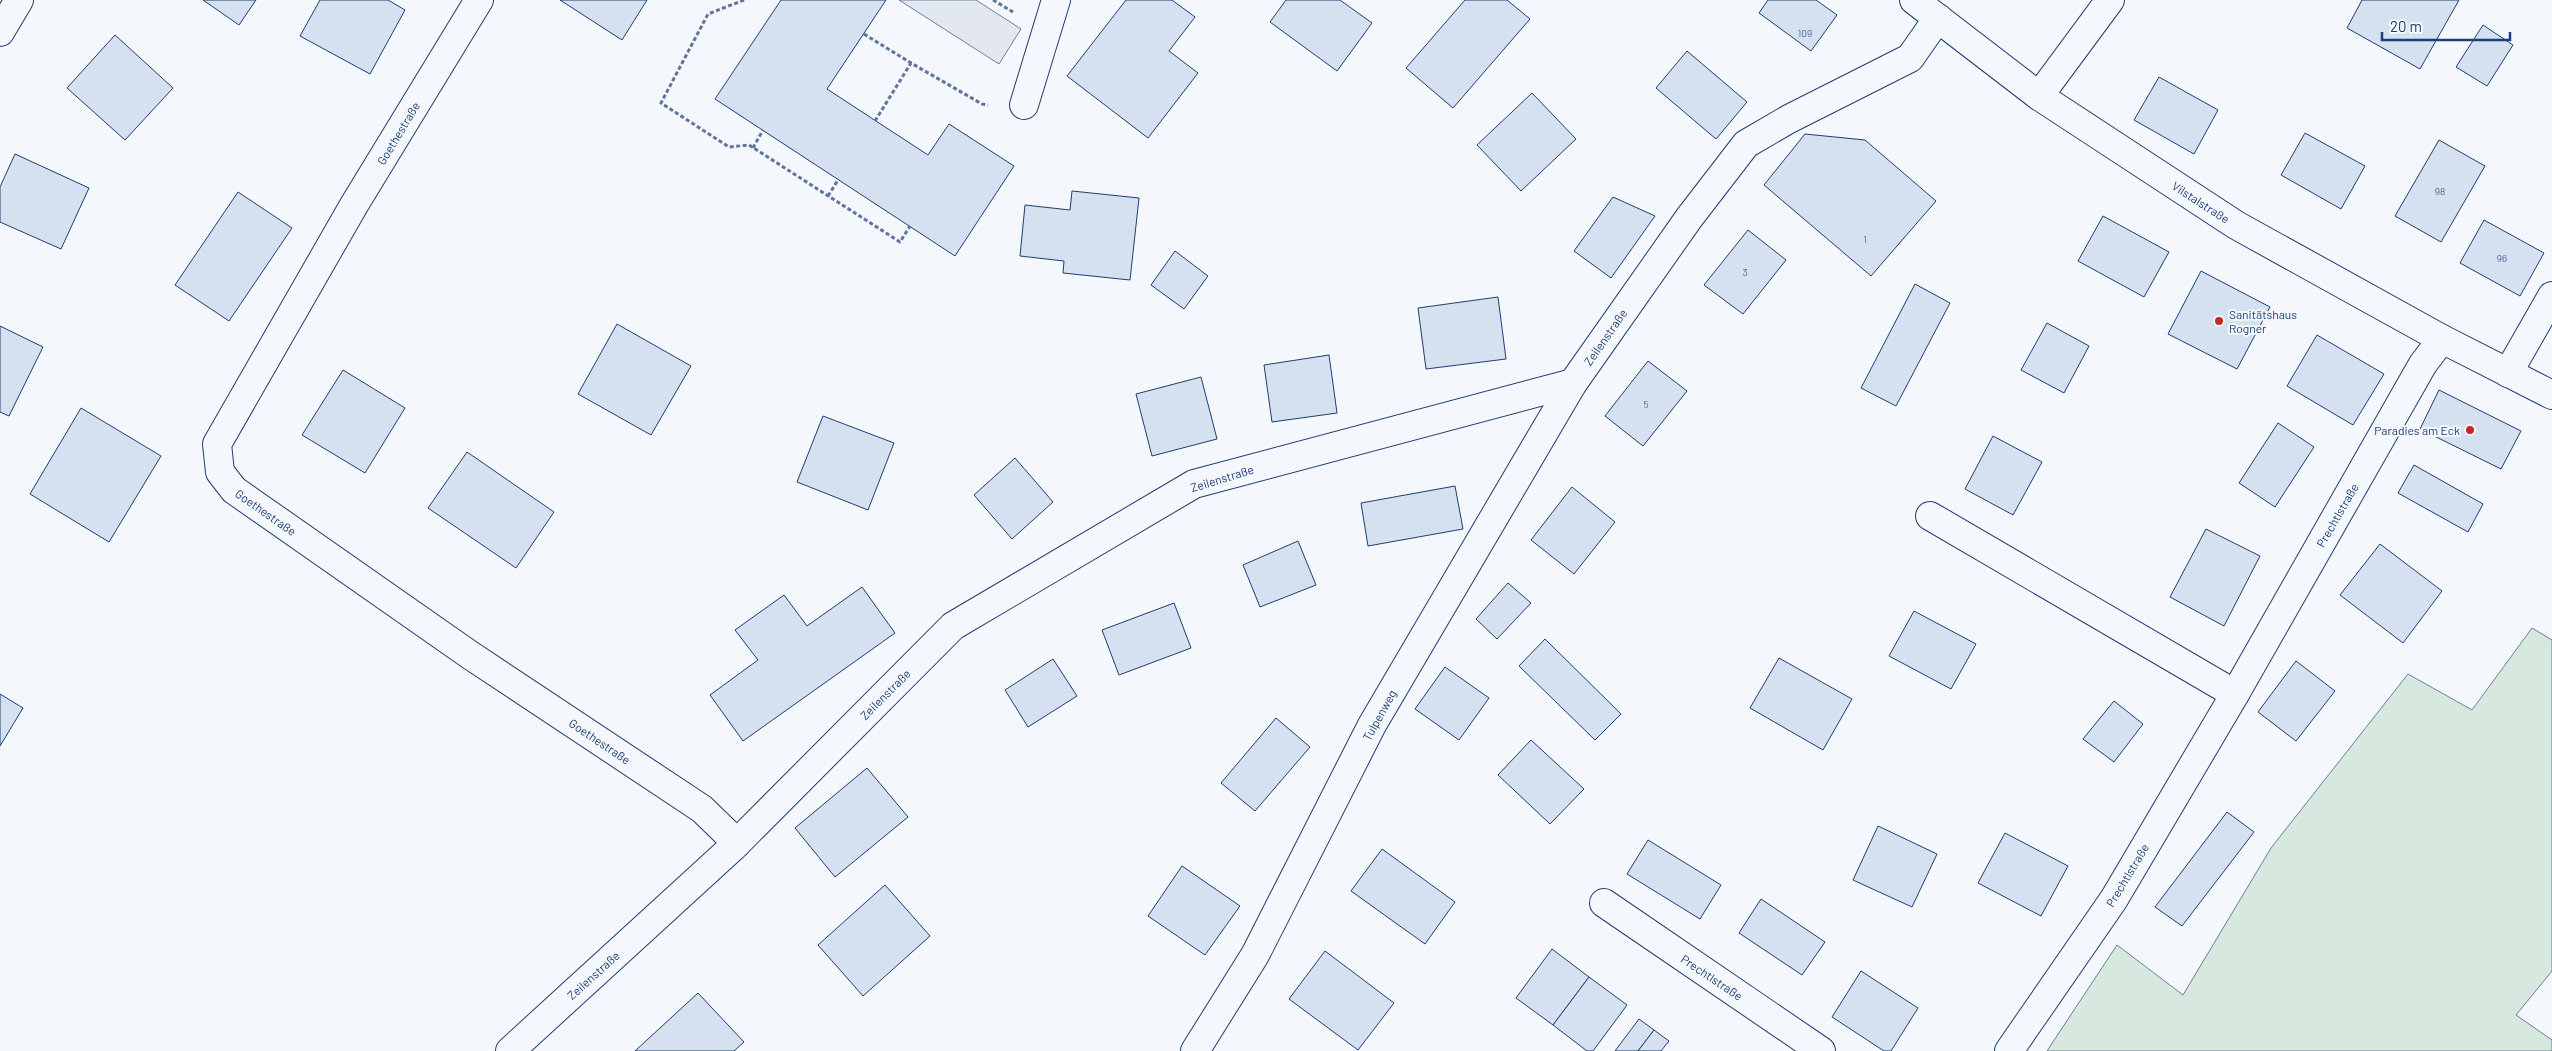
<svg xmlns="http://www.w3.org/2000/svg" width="2552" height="1051" font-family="Barlow,sans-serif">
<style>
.green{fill:#d7e8df;stroke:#687fa3}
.parking{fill:#e3e8f0;stroke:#687fa3}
.building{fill:#d5e0f0;stroke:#1d3f73}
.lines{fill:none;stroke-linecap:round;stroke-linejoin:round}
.minor-casing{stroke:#1d3f73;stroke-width:30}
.major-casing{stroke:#1d3f73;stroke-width:30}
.path{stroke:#5e769c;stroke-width:3;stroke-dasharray:4 2.5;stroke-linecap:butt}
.minor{stroke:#f4f7fb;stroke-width:28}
.major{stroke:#f4f7fb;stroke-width:28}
.poi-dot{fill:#c62828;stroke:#f4f7fb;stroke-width:2}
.labels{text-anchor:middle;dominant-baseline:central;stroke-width:4;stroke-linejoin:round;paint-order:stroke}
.number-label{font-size:10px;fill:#4b6792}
.street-label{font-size:12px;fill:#1d3f73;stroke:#f4f7fb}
.poi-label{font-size:12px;fill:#1d3f73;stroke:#f4f7fb;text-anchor:start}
</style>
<rect width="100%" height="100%" fill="#f4f7fb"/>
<polygon class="green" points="2532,628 2552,640 2552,971 2516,1015 2552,1040 2552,1051 2047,1051 2117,945 2183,995 2271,848 2408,674 2472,710"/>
<polygon class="parking" points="899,0 976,0 1021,29 999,64"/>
<g class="building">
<polygon points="203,0 256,0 239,25"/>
<polygon points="320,0 388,0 405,10 370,74 300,36"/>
<polygon points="560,0 647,0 622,40"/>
<polygon points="781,0 886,0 827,89 928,155 949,124 1014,166 955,256 715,99"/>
<polygon points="1126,0 1172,0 1195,17 1169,51 1198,73 1148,138 1067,76"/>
<polygon points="1286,0 1340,0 1372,23 1337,71 1270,22"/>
<polygon points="1465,0 1507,0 1530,19 1453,108 1406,68"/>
<polygon points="1768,0 1816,0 1837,15 1811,51 1759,13"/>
<polygon points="2362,0 2459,0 2420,69 2347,28"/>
<polygon points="2483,25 2513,45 2487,86 2456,67"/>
<polygon points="115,35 173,88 125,140 67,88"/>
<polygon points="1687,51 1747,102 1716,139 1656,88"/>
<polygon points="2159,77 2218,110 2194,154 2134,120"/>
<polygon points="1532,93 1576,139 1521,191 1477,145"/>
<polygon points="2305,133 2365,166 2341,209 2281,175"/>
<polygon points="1805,134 1865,140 1936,201 1871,276 1764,185"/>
<polygon points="2439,140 2485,166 2441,242 2395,216"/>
<polygon points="15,154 89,188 61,249 0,222 0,187"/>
<polygon points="1072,191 1139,198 1130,280 1063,273 1064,261 1020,256 1025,205 1070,210"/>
<polygon points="238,192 292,228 229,321 175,285"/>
<polygon points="1613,197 1655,216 1611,278 1574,251"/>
<polygon points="2103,216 2169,252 2144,297 2078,261"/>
<polygon points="2484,220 2544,253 2520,296 2460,263"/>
<polygon points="1748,230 1786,260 1743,314 1704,285"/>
<polygon points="1175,251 1208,276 1184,309 1151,285"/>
<polygon points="2201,271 2270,307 2237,369 2168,334"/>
<polygon points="1915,284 1950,303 1896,406 1861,388"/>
<polygon points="1498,297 1506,359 1426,369 1418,308"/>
<polygon points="2047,323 2089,346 2064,393 2021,370"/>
<polygon points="617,324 691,366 651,435 578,394"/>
<polygon points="0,326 43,347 9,416 0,412"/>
<polygon points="2317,335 2384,374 2353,425 2287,386"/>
<polygon points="1329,355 1337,413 1272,422 1264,365"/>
<polygon points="1648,361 1687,391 1643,446 1605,416"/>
<polygon points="343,370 405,408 365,473 302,435"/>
<polygon points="1201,377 1217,439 1152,456 1136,394"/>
<polygon points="2439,390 2521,431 2501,469 2420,429"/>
<polygon points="81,408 161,456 109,542 30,494"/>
<polygon points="823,416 894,443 868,510 797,482"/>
<polygon points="2278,423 2314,447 2275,507 2239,483"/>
<polygon points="1993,436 2042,462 2013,515 1965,489"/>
<polygon points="467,452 554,512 516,568 428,508"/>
<polygon points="1015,458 1053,502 1012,539 974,495"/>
<polygon points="2414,465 2483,504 2468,532 2398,493"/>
<polygon points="1455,486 1463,529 1368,546 1361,503"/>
<polygon points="1572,487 1615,522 1574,574 1531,540"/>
<polygon points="2206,529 2260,556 2224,626 2170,597"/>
<polygon points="1298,541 1316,585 1260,607 1243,565"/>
<polygon points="2380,544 2442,591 2403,643 2340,595"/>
<polygon points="1508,583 1531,603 1497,639 1476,619"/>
<polygon points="862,587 895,633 743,741 710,695 758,660 735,630 784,595 807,626"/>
<polygon points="1174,603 1191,648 1119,675 1102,630"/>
<polygon points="1914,611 1976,644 1951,689 1889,656"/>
<polygon points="1545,639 1621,714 1595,740 1519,666"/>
<polygon points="1779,658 1852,699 1823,750 1750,708"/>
<polygon points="1053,659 1077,696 1028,727 1005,690"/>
<polygon points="2296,661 2335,691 2296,741 2258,712"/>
<polygon points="1445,667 1489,698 1459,740 1415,709"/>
<polygon points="0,694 23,708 0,746"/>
<polygon points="2114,701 2143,724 2114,762 2083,739"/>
<polygon points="1276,718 1310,747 1255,811 1221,783"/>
<polygon points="1531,740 1584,789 1550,824 1498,775"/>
<polygon points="867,768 908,817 835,877 795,828"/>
<polygon points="2227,812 2254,832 2182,926 2155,907"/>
<polygon points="1878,826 1937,854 1912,907 1853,880"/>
<polygon points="2005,833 2068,866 2041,916 1978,883"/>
<polygon points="1648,840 1721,885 1700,919 1627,874"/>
<polygon points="1382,849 1455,902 1425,944 1351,891"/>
<polygon points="1182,866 1240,906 1205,955 1148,916"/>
<polygon points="885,885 930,936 863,996 818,945"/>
<polygon points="1761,899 1825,942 1802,975 1739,933"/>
<polygon points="1552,949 1589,977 1553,1025 1516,998"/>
<polygon points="1325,951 1394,1003 1358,1050 1289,999"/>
<polygon points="1861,971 1918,1008 1891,1051 1884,1051 1832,1017"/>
<polygon points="1589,977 1627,1005 1593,1051 1587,1051 1553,1025"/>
<polygon points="698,993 744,1042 734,1051 635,1051"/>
<polygon points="1639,1019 1654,1030 1638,1051 1615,1051"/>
<polygon points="1654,1030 1669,1041 1661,1051 1638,1051"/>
</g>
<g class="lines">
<g class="minor-casing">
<g id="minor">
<polyline points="479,0 354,205 217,444 220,472 234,490 470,655 702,809 737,843"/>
<polyline points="0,32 19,0"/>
<polyline points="2039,96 2110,0"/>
<polyline points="1024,105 1056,0"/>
<polyline points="2508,373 2552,296"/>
<polyline points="1930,516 2235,694"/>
<polyline points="1604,903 1821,1051"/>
<polyline points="510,1051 733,847 953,626 1194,484 1573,383"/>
<polyline points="1195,1051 1255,955 1372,725 1573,383 1689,218 1746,144 1789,119 1910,58 1938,18"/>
<polyline points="2009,1051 2114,899 2235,694 2423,364 2442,339"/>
</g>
</g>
<g class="major-casing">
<polyline id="major" points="1914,0 2039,96 2236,225 2442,339 2552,395"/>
</g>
<g class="path">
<polyline points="744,0 708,14 661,103 729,147 749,145 900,242 910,226"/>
<polyline points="993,0 1013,12"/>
<polyline points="864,34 911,63"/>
<polyline points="875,121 911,63 982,104 988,105"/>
<polyline points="753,148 763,130"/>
<polyline points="828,196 838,180"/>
</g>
<use href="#minor" class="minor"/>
<use href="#major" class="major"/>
</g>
<g class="poi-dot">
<circle cx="2219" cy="321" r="5"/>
<circle cx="2470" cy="430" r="5"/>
</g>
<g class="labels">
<g class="number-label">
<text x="1805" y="33">109</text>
<text x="2440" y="191">98</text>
<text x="1865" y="239">1</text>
<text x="2502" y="258">96</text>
<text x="1745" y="272">3</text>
<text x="1646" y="404">5</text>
</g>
<g class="street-label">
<text transform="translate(398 133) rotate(-59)">Goethestraße</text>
<text transform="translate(2201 202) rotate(33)">Vilstalstraße</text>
<text transform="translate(1605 337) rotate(-55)">Zeilenstraße</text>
<text transform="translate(1222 478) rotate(-17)">Zeilenstraße</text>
<text transform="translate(266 512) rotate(35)">Goethestraße</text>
<text transform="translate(2337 515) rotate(-60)">Prechtlstraße</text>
<text transform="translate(885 694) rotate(-45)">Zeilenstraße</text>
<text transform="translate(1379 715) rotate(-61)">Tulpenweg</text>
<text transform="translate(600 741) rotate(34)">Goethestraße</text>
<text transform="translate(2127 875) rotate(-59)">Prechtlstraße</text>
<text transform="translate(593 975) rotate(-42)">Zeilenstraße</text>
<text transform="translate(1712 977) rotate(34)">Prechtlstraße</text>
</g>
<g class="poi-label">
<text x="2229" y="314">Sanitätshaus<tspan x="2229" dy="14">Rogner</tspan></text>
<text x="2460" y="430" text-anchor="end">Paradies am Eck</text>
</g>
</g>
<path d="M2382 32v8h128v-8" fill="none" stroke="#1d3f73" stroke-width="2.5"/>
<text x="2390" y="32" font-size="15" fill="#1d3f73" stroke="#f4f7fb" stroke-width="4" paint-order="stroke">20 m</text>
</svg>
